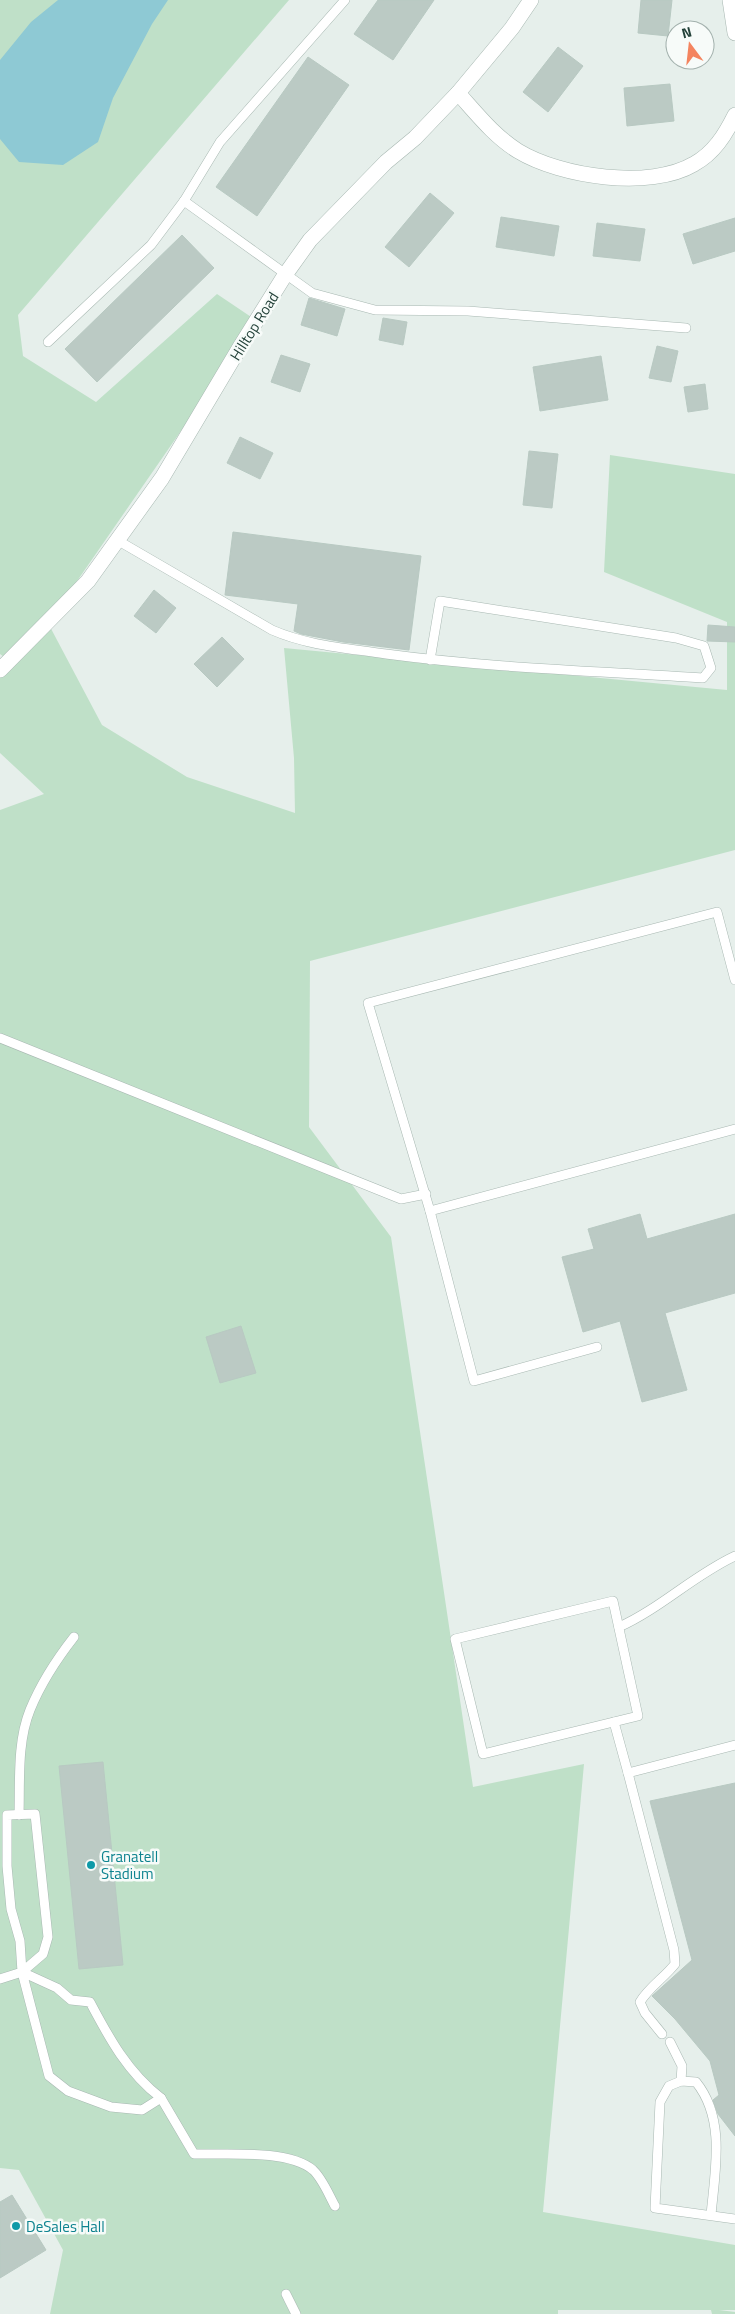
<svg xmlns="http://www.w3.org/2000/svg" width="735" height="2314" font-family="'Titillium Web',sans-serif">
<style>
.green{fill:#bfe0c8}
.water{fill:#8ec9d4}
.building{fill:#bbcac4;stroke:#b8c9c2}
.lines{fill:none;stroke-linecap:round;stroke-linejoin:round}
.service-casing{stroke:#a8b8b2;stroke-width:10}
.minor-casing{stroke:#a8b8b2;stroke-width:16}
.tertiary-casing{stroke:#a8b8b2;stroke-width:16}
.service{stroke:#fff;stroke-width:9}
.minor{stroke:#fff;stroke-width:15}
.tertiary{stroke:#fff;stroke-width:15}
.culture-dot{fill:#0f9aa8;stroke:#f7fbf9;stroke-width:2}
.labels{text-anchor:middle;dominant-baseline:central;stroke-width:5;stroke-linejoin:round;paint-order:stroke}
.street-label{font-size:15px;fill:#24423a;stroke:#f7fbf9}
.culture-label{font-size:15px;fill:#0d838f;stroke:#f7fbf9;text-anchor:start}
</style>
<rect width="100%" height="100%" fill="#e6efeb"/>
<polygon class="green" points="0,0 289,0 18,315 23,356 96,402 217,294 257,321 48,623 102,725 187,777 295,813 294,758 284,648 727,690 727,622 604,572 610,455 735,474 735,850 310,961 309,1127 391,1237 473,1787 584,1764 543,2212 735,2245 735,2310 719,2310 735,2312 735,2314 712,2314 711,2310 558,2310 558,2314 50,2314 63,2250 19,2170 0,2168 0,810 44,794 0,753 0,675 11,662 0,654"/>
<polygon class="water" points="58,0 168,0 152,24 113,98 98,142 63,165 19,162 0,139 0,60 31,22"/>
<g class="building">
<polygon points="378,0 434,0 393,60 354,34"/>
<polygon points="641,0 672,0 668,36 638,33"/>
<polygon points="558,47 583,66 548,112 523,92"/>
<polygon points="308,57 349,85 257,216 216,187"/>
<polygon points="670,84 674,121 627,126 624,88"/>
<polygon points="430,193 454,213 409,267 385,247"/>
<polygon points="501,217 559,226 554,256 496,247"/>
<polygon points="735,218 735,251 693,264 683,234"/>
<polygon points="597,223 645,229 640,261 593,256"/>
<polygon points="182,235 214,268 97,382 65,349"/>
<polygon points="309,298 345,309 337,336 301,325"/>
<polygon points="383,318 407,322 403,345 379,340"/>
<polygon points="657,346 678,351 671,382 649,378"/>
<polygon points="281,355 310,364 300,392 271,382"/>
<polygon points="601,356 608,400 540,411 533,367"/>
<polygon points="705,384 708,409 688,412 684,387"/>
<polygon points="240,437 273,453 260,479 227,463"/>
<polygon points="529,451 558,454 552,508 523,505"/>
<polygon points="233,532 421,556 409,650 343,642 301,634 294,631 298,604 225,595"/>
<polygon points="154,590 176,608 156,633 134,616"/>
<polygon points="708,625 735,627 735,642 707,641"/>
<polygon points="222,637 244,659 217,687 194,664"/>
<polygon points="640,1214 647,1239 735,1214 735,1293 665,1313 687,1390 642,1402 620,1321 583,1332 562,1257 594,1249 588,1229"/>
<polygon points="241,1326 256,1373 220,1383 206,1337"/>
<polygon points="103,1762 123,1965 79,1969 59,1766"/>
<polygon points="735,1783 735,2136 718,2114 713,2100 719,2095 710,2061 675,2019 652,1996 692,1960 650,1801"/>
<polygon points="12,2195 46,2250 0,2278 0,2202"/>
</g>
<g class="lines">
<g class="service-casing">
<g id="service">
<polyline points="184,201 312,293 375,310 468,311 686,328"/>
<polyline points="48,342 151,245 184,201 220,142 345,0"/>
<path d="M117 540 272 630C309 646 346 648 386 654 491 668 597 671 703 678L711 668 704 646 676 638 440 601 430 660"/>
<polyline points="735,980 717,912 368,1003 430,1211 735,1129"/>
<polyline points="0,1038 401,1199 426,1194"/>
<polyline points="430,1211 474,1381 597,1347"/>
<polygon points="613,1601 638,1716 483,1754 455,1639"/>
<path d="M619 1627C661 1608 694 1575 735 1556"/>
<polyline points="614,1722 628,1773 735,1745"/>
<path d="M628 1773 674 1950 675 1964C664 1978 649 1987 640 2002L645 2013 662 2034"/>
<path d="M19 1815C20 1781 17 1742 30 1710 41 1683 56 1660 74 1637"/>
<path d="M0 1979 22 1972 43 1954 48 1937 35 1814 7 1815V1866L11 1909 20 1941 22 1972 49 2076 68 2091 111 2107 142 2110 161 2098C128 2073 109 2038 90 2002L71 2000 57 1988 22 1972"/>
<polyline points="670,2042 682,2066 681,2081"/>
<path d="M161 2098 194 2154C226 2155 288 2149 313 2170 322 2178 329 2195 335 2206"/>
<path d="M711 2215C715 2171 726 2119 696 2082L681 2081 669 2086 660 2102 655 2208 735 2219"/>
<polyline points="286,2294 296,2314"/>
</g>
</g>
<g class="minor-casing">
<g id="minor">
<polyline points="730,0 735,33"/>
<path d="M458 93C477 114 494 136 518 151 561 177 650 190 694 164 714 153 725 135 735 115"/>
</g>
</g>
<g class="tertiary-casing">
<polyline id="tertiary" points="0,670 88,581 162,478 240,347 285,275 310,240 386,162 415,138 458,93 512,28 531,0"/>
</g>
<use href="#service" class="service"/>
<use href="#minor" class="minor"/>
<use href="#tertiary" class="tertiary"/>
</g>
<g class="culture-dot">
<circle cx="91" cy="1865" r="5"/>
<circle cx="16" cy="2226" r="5"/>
</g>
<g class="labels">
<g class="street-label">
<text transform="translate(254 326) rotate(-58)">Hilltop Road</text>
</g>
<g class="culture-label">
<text x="101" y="1856">Granatell<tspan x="101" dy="17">Stadium</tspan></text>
<text x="26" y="2226">DeSales Hall</text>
</g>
</g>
<g transform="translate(690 45) rotate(345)"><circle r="24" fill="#f7fbf9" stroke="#a3b1ad"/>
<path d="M0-4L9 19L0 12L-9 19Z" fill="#f4845f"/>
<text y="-8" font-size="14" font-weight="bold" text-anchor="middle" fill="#24423a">N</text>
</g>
</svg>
